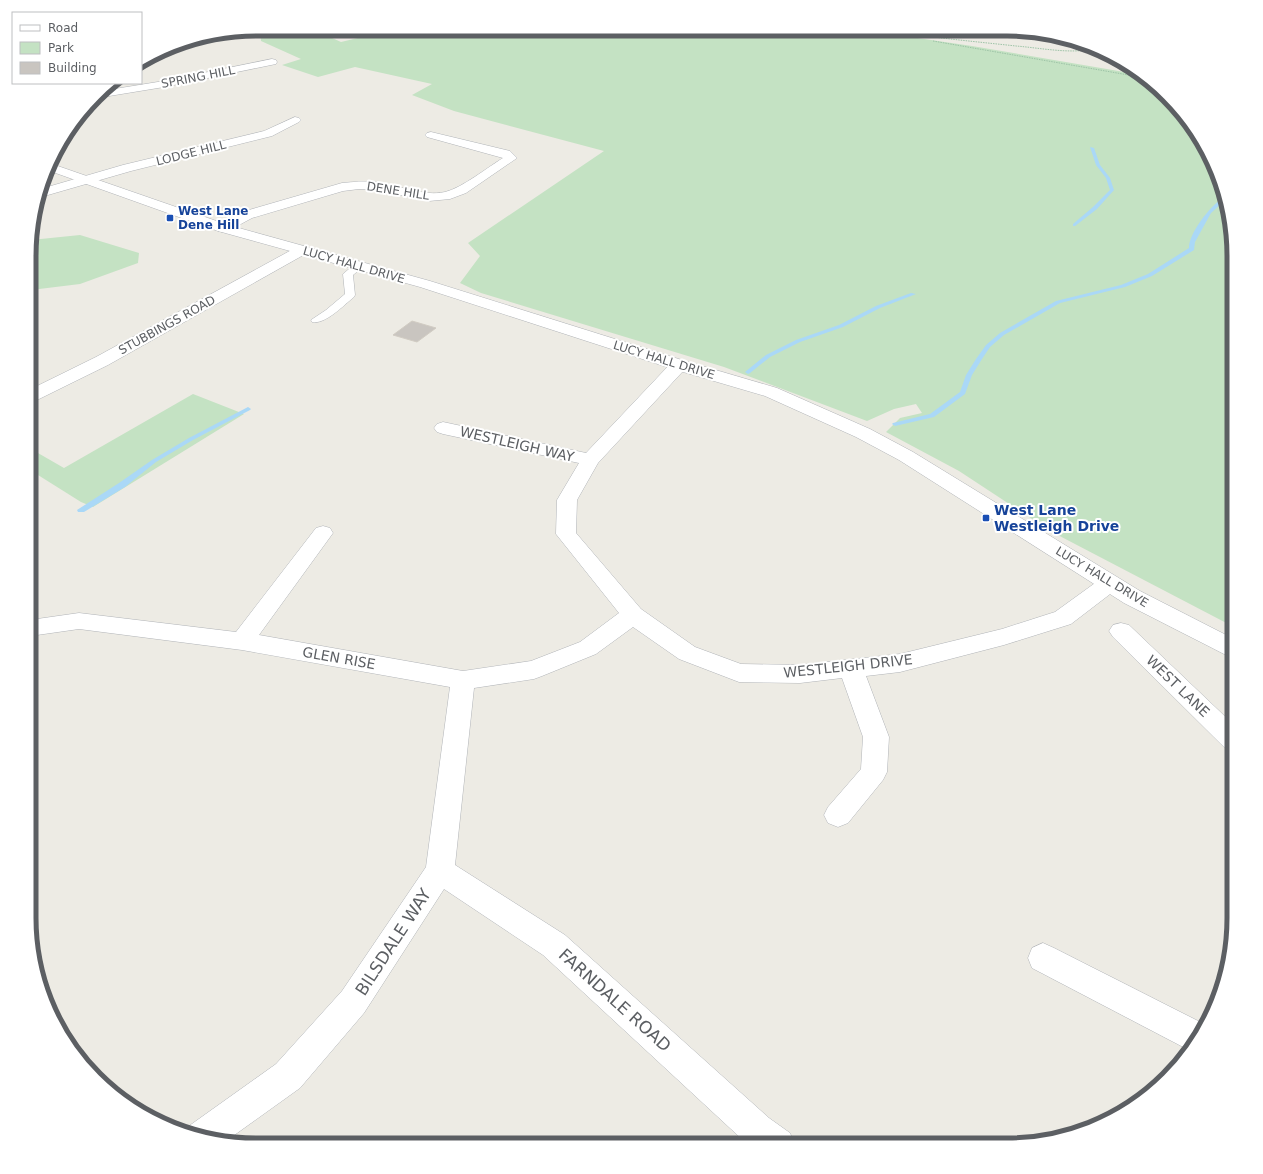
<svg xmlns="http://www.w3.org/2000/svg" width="1263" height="1174" font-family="'DejaVu Sans',sans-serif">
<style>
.green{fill:#c4e2c3}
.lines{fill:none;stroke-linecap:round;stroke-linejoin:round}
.stream{fill:#aad8f7;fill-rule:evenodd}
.building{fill:#c9c5c0;stroke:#d1ccc3}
.service-casing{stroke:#b1b4b8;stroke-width:1}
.minor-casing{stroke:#b1b4b8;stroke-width:1}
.tertiary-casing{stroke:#b1b4b8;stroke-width:1}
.path{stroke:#9cc3a6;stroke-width:1;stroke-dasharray:1.5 1;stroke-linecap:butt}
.service{fill:#fff;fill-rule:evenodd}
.minor{fill:#fff;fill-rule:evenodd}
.tertiary{fill:#fff;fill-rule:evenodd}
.transit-dot{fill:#1a4fb4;stroke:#fff;stroke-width:1.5}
.labels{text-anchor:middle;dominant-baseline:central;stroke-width:4;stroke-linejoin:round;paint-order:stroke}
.far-street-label{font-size:12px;fill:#5c5f63;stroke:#fff}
.far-transit-label{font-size:12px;font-weight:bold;fill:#164399;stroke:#fff;text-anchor:start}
.street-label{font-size:14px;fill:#5c5f63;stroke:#fff}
.transit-label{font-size:14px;font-weight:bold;fill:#164399;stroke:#fff;text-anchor:start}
.near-street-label{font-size:17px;fill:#5c5f63;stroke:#fff}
.rim{fill:none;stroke:#5c5f63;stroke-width:5}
</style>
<rect width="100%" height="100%" fill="#edebe4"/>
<g class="green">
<polygon points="260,29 312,29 341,42 383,32 393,38 429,29 856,29 972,46 1136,74 1178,107 1217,169 1233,241 1234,517 1230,520 1234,521 1234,627 1052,532 959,471 886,432 900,418 922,413 916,404 894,409 867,421 724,367 481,293 460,283 480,256 468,243 604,151 454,111 412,95 432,84 355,67 318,77 282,65 301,59 261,41"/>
<polygon points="80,235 139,253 138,263 80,284 31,290 31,240"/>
<polygon points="193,394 244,414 93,507 81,502 30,470 31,449 64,468"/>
</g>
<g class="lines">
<g class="stream">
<polygon points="1090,147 1094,148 1100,165 1110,178 1114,190 1097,209 1075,226 1073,226 1073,224 1093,207 1110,190 1106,178 1096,165"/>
<path d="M1223 198 1224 201 1211 213 1195 242 1194 250 1152 276 1125 287 1060 303 1004 335 990 347 982 359 972 375 965 394 934 417 895 426 892 424 893 423 930 414 960 392 966 375 976 359 986 345 1000 333 1056 301 1121 285 1148 274 1189 248C1189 233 1210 206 1223 198Z"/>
<polygon points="911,293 916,294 880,308 843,327 800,342 770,357 750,373 748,374 745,372 766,355 796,340 839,325 876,306"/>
<polygon points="248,407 251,409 250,410 193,440 156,462 125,487 84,512 78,512 77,510 119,483 152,460 189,438"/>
</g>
</g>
<polygon class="building" points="412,321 436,328 417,342 393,335"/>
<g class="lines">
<g class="service-casing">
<path id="service" d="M359 263 364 266 353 275 355 295 354 297C344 305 325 325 312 322L311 320 326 310 345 294 343 274 355 264Z"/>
</g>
<g class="minor-casing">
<g id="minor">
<polygon points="272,59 276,60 277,62 276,64 164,87 97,98 102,91 164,81"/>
<polygon points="295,117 299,118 301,120 299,122 272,136 131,171 41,197 44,188 123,165 264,131"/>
<path d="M431 132 510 151 517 158 466 193 450 199 429 201 376 190 359 189 343 191 252 218 228 231 223 232 218 231 216 228 218 225 242 212 342 183C353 182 364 181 376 182 398 185 423 197 445 192 462 188 488 167 503 158L427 137 425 135 427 133Z"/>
<polygon points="302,246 307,247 309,250 307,253 108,365 37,400 31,401 31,389 96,357 297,247"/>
<polygon points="679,360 685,361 687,365 685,369 598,463 577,500 576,533 641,609 695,647 741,664 800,665 900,654 1002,629 1055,612 1102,578 1110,575 1118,578 1121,583 1118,588 1071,624 1004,645 900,672 866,676 889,737 887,772 883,780 848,823 838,827 828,823 824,815 828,807 861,769 863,737 842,678 800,683 739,682 679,659 633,627 596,654 542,676 534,679 474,688 455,865 565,935 769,1118 790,1133 795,1145 748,1145 745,1142 543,955 444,889 364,1013 300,1088 226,1141 198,1137 186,1133 189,1126 276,1064 342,991 426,867 450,687 242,650 79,629 30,636 30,620 79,613 236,632 316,528 323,526 330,528 333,533 259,635 463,671 531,661 580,642 619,613 556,534 557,500 579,463 443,434 437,432 434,428 437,424 443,422 586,453 673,361"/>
<polygon points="1121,623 1129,625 1234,725 1234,751 1225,748 1113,637 1109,631 1113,625"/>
<polygon points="1043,943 1054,948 1206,1025 1187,1049 1185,1048 1032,968 1028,958 1032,948"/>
</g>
</g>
<g class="tertiary-casing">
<polygon id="tertiary" points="52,164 228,225 430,281 685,361 777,388 870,429 913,452 1140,591 1234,639 1234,658 1226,655 1124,603 899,460 856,437 765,396 673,369 420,287 218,231 50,171"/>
</g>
<g class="path">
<path d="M879 29C924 37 970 41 1016 46 1041 48 1069 54 1093 49"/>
<polyline points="933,41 1140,77"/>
</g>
<use href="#service" class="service"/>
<use href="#minor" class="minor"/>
<use href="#tertiary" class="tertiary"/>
</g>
<g class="transit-dot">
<rect x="166" y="214" width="8" height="8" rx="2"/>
<rect x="982" y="514" width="8" height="8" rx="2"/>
</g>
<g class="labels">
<g class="far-street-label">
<text transform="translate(198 77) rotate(-11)">SPRING HILL</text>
<text transform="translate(191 153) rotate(-14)">LODGE HILL</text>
<text transform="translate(398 191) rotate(9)">DENE HILL</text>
<text transform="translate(354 265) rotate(16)">LUCY HALL DRIVE</text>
<text transform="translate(167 325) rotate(-29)">STUBBINGS ROAD</text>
<text transform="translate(664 360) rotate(17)">LUCY HALL DRIVE</text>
<text transform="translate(1102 577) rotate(31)">LUCY HALL DRIVE</text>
</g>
<g class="far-transit-label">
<text x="178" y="211">West Lane<tspan x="178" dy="14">Dene Hill</tspan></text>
</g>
<g class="street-label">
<text transform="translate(517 444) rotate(13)">WESTLEIGH WAY</text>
<text transform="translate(339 658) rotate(10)">GLEN RISE</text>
<text transform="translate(848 666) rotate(-6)">WESTLEIGH DRIVE</text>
<text transform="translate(1178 686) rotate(44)">WEST LANE</text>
</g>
<g class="transit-label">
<text x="994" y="510">West Lane<tspan x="994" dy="16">Westleigh Drive</tspan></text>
</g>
<g class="near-street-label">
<text transform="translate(393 942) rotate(-57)">BILSDALE WAY</text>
<text transform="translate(615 1000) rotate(42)">FARNDALE ROAD</text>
</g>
</g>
<path d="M0 0H1263V1174H0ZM256 36H1007A220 220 0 0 1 1227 256V918A220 220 0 0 1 1007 1138H256A220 220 0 0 1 36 918V256A220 220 0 0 1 256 36Z" fill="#fff" fill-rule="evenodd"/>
<path class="rim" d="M256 36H1007A220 220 0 0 1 1227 256V918A220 220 0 0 1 1007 1138H256A220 220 0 0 1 36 918V256A220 220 0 0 1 256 36Z"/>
<rect x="12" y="12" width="130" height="72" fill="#ffffff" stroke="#bebfc1"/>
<rect x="20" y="25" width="20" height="6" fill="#ffffff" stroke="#bebfc1"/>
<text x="48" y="32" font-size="12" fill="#5c5f63">Road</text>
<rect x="20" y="42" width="20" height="12" fill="#c4e2c3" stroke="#bebfc1"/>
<text x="48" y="52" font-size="12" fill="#5c5f63">Park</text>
<rect x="20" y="62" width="20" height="12" fill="#c9c5c0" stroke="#bebfc1"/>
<text x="48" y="72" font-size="12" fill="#5c5f63">Building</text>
</svg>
